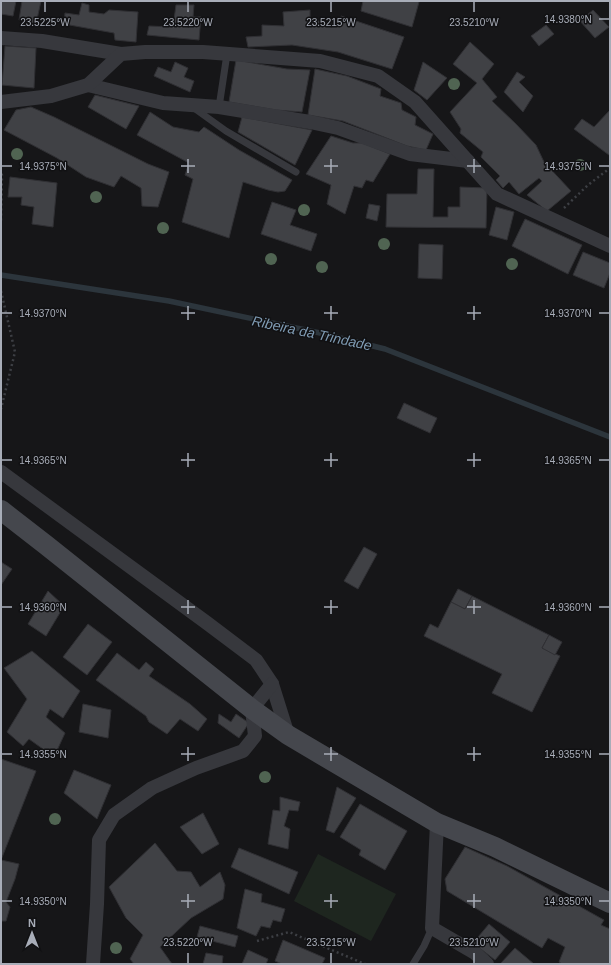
<svg xmlns="http://www.w3.org/2000/svg" width="611" height="965" font-family="Helvetica,sans-serif">
<style>
.garden{fill:#1e261f}
.lines{fill:none;stroke-linecap:round;stroke-linejoin:round}
.stream{stroke:#2c353c;stroke-width:5.5}
.building{fill:#404145;stroke:#303034}
.path{stroke:#3d3f44;stroke-width:2.5;stroke-dasharray:2 3;stroke-linecap:butt}
.lane{stroke:#37383d;stroke-width:7}
.street{stroke:#37383d;stroke-width:14}
.secondary{stroke:#45474d;stroke-width:20}
.tree{fill:#506452}
.ticks{fill:none;stroke:#a8adb8;stroke-width:1.5}
.labels{text-anchor:middle;dominant-baseline:central;stroke-width:3;stroke-linejoin:round;paint-order:stroke}
.water-label{font-size:14px;font-style:italic;fill:#7f9bb3;stroke:#111113}
.ticks-label{font-size:10px;text-anchor:middle;fill:#a8adb8;stroke:#111113;stroke-width:3;stroke-linejoin:round;paint-order:stroke}
</style>
<rect width="100%" height="100%" fill="#161618"/>
<polygon class="garden" points="318,854 396,894 371,941 294,901"/>
<g class="lines">
<polyline class="stream" points="1,275 169,301 320,333 385,349 610,437"/>
</g>
<g class="building">
<polygon points="1,1 16,1 13,16 1,14"/>
<polygon points="22,1 41,1 36,24 19,20"/>
<polygon points="363,1 418,1 419,2 412,27 361,11"/>
<polygon points="82,3 89,5 89,12 104,14 109,10 138,12 136,42 115,40 114,33 64,24 65,13 79,15"/>
<polygon points="176,5 194,5 193,17 201,17 199,40 147,35 149,26 173,27"/>
<polygon points="310,10 310,19 339,26 341,16 404,37 392,69 338,52 292,45 248,47 246,37 262,36 262,25 284,26 283,12"/>
<polygon points="593,10 609,27 595,38 580,21"/>
<polygon points="546,25 554,34 539,46 531,36"/>
<polygon points="470,42 494,64 482,79 497,97 492,101 516,124 536,145 544,162 571,191 547,211 527,195 542,181 539,178 519,194 509,182 503,188 496,180 500,176 481,157 483,152 460,133 461,129 450,112 477,83 453,64"/>
<polygon points="5,46 36,48 34,88 2,85"/>
<polygon points="236,60 287,69 310,70 302,112 276,110 229,102"/>
<polygon points="175,62 188,68 184,77 194,81 190,92 154,76 158,67 171,72"/>
<polygon points="423,62 447,78 427,100 414,90"/>
<polygon points="315,69 347,76 381,89 380,96 401,103 402,110 416,117 415,125 433,134 426,150 407,146 343,121 308,115"/>
<polygon points="517,72 525,77 519,82 533,96 523,112 504,92"/>
<polygon points="95,95 139,106 126,129 88,107"/>
<polygon points="31,107 54,117 148,164 169,172 158,207 142,206 141,188 121,176 114,187 86,177 57,158 4,130 16,110"/>
<polygon points="610,110 610,154 609,155 574,129 582,119 594,127"/>
<polygon points="150,112 173,127 199,132 204,127 239,150 292,180 285,191 278,192 268,190 243,182 229,238 182,222 193,179 185,175 189,163 137,135"/>
<polygon points="242,117 312,130 295,165 238,132"/>
<polygon points="331,136 353,143 362,143 390,154 373,182 366,180 362,188 354,186 345,214 327,204 331,185 306,174"/>
<polygon points="418,169 434,169 433,217 448,217 448,207 460,207 460,187 487,188 486,228 386,227 387,194 417,194"/>
<polygon points="10,177 57,183 53,227 32,224 34,207 21,205 22,197 8,197"/>
<polygon points="272,202 296,210 290,225 317,234 311,251 261,234"/>
<polygon points="369,204 380,206 377,221 366,218"/>
<polygon points="496,207 514,212 507,240 489,235"/>
<polygon points="525,219 582,245 568,274 512,246"/>
<polygon points="419,244 443,245 442,279 418,278"/>
<polygon points="583,252 610,263 610,273 604,288 573,275"/>
<polygon points="404,403 437,418 430,433 397,418"/>
<polygon points="364,547 377,554 358,589 344,581"/>
<polygon points="1,562 12,569 1,585"/>
<polygon points="458,589 472,596 465,609 451,602"/>
<polygon points="48,591 64,606 46,636 28,624"/>
<polygon points="472,596 549,635 542,648 560,656 532,712 492,693 502,674 424,636 430,624 438,628 451,602 465,609"/>
<polygon points="88,624 112,642 87,675 63,657"/>
<polygon points="549,635 562,642 555,655 542,648"/>
<polygon points="32,651 80,691 63,718 50,709 46,717 65,733 54,757 29,739 23,746 7,732 27,699 4,668"/>
<polygon points="117,653 139,670 146,662 154,669 149,676 190,704 207,719 198,731 180,719 167,734 149,722 146,716 96,680"/>
<polygon points="83,704 111,710 108,738 79,732"/>
<polygon points="219,714 231,722 236,714 249,723 239,738 218,723"/>
<polygon points="1,759 36,771 1,860 19,864 15,879 6,902 10,907 6,921 1,921"/>
<polygon points="74,770 111,785 97,819 64,793"/>
<polygon points="337,787 356,798 334,833 326,830"/>
<polygon points="280,797 300,802 298,811 289,810 284,826 290,829 288,849 268,844 273,810 280,811"/>
<polygon points="360,804 407,831 385,870 359,855 361,850 340,837"/>
<polygon points="203,813 219,844 202,854 180,827"/>
<polygon points="155,843 177,871 191,872 200,887 220,872 225,885 223,899 191,918 160,947 172,964 134,964 130,959 143,935 126,918 109,887"/>
<polygon points="465,847 507,866 604,920 601,925 610,929 610,964 562,964 559,962 565,947 548,938 542,948 447,891 445,879"/>
<polygon points="239,848 298,872 289,894 231,867"/>
<polygon points="245,889 262,894 261,902 285,909 281,922 273,920 270,928 261,926 256,936 237,928"/>
<polygon points="489,924 510,942 495,960 473,943"/>
<polygon points="200,926 238,936 235,947 197,937"/>
<polygon points="283,940 325,958 322,964 282,964 275,961"/>
<polygon points="515,948 534,964 500,964"/>
<polygon points="248,950 268,959 266,964 242,964"/>
<polygon points="206,953 223,956 222,964 203,964"/>
</g>
<g class="lines">
<g class="path">
<polyline points="1,174 2,175 1,222"/>
<polyline points="564,208 588,185 610,168"/>
<polyline points="1,291 15,352 1,409"/>
<polyline points="257,941 289,932 365,964"/>
</g>
<g class="lane">
<polyline points="219,107 227,54"/>
<polyline points="194,108 226,131 296,172"/>
<polyline points="413,964 424,946 432,928"/>
</g>
<g class="street">
<polyline points="1,38 42,41 121,54"/>
<polyline points="88,85 163,103 219,107 310,122 338,128 410,154 468,161"/>
<polyline points="1,102 51,96 88,85 121,54 145,52 203,52 320,61 378,76 415,102 497,194 610,246"/>
<polyline points="1,472 207,623 256,660 272,684 288,735"/>
<polyline points="437,823 432,928 475,953 487,964"/>
<polyline points="93,964 97,904 99,840 114,815 152,788 196,768 243,751 255,736 252,709 272,684"/>
</g>
<polyline class="secondary" points="1,510 46,545 252,709 288,735 437,823 495,847 610,903"/>
</g>
<g class="tree">
<circle cx="454" cy="84" r="6"/>
<circle cx="17" cy="154" r="6"/>
<circle cx="580" cy="165" r="6"/>
<circle cx="96" cy="197" r="6"/>
<circle cx="304" cy="210" r="6"/>
<circle cx="163" cy="228" r="6"/>
<circle cx="384" cy="244" r="6"/>
<circle cx="271" cy="259" r="6"/>
<circle cx="512" cy="264" r="6"/>
<circle cx="322" cy="267" r="6"/>
<circle cx="265" cy="777" r="6"/>
<circle cx="55" cy="819" r="6"/>
<circle cx="116" cy="948" r="6"/>
</g>
<path class="ticks" d="M45 2V12M188 2V12M331 2V12M474 2V12M599 19H609M188 159V173M331 159V173M474 159V173M2 166H12M181 166H195M324 166H338M467 166H481M599 166H609M188 306V320M331 306V320M474 306V320M2 313H12M181 313H195M324 313H338M467 313H481M599 313H609M188 453V467M331 453V467M474 453V467M2 460H12M181 460H195M324 460H338M467 460H481M599 460H609M188 600V614M331 600V614M474 600V614M2 607H12M181 607H195M324 607H338M467 607H481M599 607H609M188 747V761M331 747V761M474 747V761M2 754H12M181 754H195M324 754H338M467 754H481M599 754H609M188 894V908M331 894V908M474 894V908M2 901H12M181 901H195M324 901H338M467 901H481M599 901H609M188 953V963M331 953V963M474 953V963"/>
<g class="labels">
<g class="water-label">
<text transform="translate(312 333) rotate(12)">Ribeira da Trindade</text>
</g>
</g>
<g class="ticks-label">
<text x="568" y="23">14.9380°N</text>
<text x="45" y="26">23.5225°W</text>
<text x="188" y="26">23.5220°W</text>
<text x="331" y="26">23.5215°W</text>
<text x="474" y="26">23.5210°W</text>
<text x="43" y="170">14.9375°N</text>
<text x="568" y="170">14.9375°N</text>
<text x="43" y="317">14.9370°N</text>
<text x="568" y="317">14.9370°N</text>
<text x="43" y="464">14.9365°N</text>
<text x="568" y="464">14.9365°N</text>
<text x="43" y="611">14.9360°N</text>
<text x="568" y="611">14.9360°N</text>
<text x="43" y="758">14.9355°N</text>
<text x="568" y="758">14.9355°N</text>
<text x="43" y="905">14.9350°N</text>
<text x="568" y="905">14.9350°N</text>
<text x="188" y="946">23.5220°W</text>
<text x="331" y="946">23.5215°W</text>
<text x="474" y="946">23.5210°W</text>
</g>
<rect width="611" height="965" fill="none" stroke="#a8adb8" stroke-width="4"/>
<g transform="translate(32 933)" stroke="#111113" stroke-width="3" paint-order="stroke">
<path d="M0-3L7 15L0 10L-7 15Z" fill="#a8adb8"/>
<text y="-6" font-size="11" font-weight="bold" text-anchor="middle" fill="#a8adb8">N</text>
</g>
</svg>
